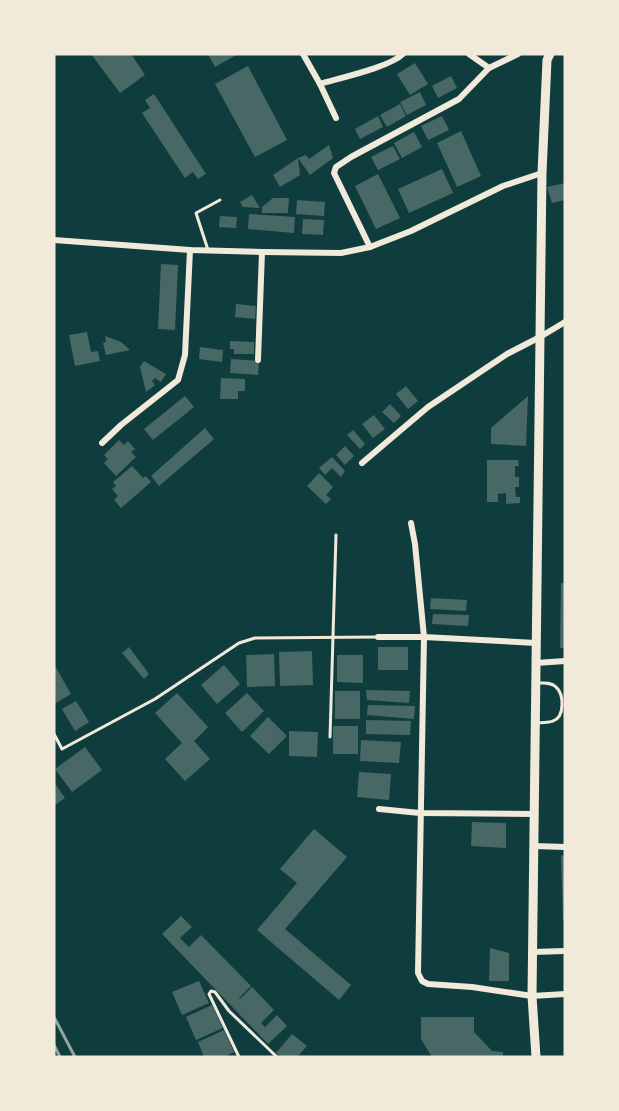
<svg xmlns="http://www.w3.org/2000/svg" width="619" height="1111" font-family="Roboto,sans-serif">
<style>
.building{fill:#486865}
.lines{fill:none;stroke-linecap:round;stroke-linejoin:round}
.service{stroke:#f1e9da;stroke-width:3}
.minor{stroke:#f1e9da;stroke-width:6}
.secondary{stroke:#f1e9da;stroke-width:9}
.rail{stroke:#97a49c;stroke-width:3}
</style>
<rect width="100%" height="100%" fill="#0f3d3e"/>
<g class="building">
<polygon points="91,54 131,54 145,75 120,93"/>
<polygon points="208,54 238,54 215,67"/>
<polygon points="415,63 428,84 410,95 397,74"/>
<polygon points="248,66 287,140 255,157 215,84"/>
<polygon points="451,76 457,88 438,98 432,86"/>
<polygon points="420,92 426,105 407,115 400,102"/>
<polygon points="154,94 206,174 198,179 193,172 185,178 142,113 150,108 145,100"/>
<polygon points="400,104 406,116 387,127 380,115"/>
<polygon points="378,116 383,127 360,139 355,129"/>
<polygon points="442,116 449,130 428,140 421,126"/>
<polygon points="461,131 481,176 457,187 437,143"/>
<polygon points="414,132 422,147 402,158 394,143"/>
<polygon points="329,145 333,158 310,175 298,158 300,175 280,187 273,175 298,158 306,155 309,159"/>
<polygon points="393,146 400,159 378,170 371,157"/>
<polygon points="442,169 453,193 409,213 398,189"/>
<polygon points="378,174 400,218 376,229 355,186"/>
<polygon points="565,183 565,200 552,203 547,187"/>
<polygon points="252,195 260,208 243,207 240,202"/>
<polygon points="273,198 289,198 288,213 262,213 262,207"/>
<polygon points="297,200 325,202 324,216 296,214"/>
<polygon points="249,214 295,217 294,233 248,229"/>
<polygon points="220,216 237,217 236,228 219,227"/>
<polygon points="303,219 324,220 323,235 302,234"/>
<polygon points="161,264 178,265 175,330 158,329"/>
<polygon points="236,304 256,306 255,319 235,317"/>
<polygon points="87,332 91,352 98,351 100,361 75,366 69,335"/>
<polygon points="105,336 121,342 130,350 106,355 103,343 106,342"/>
<polygon points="230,341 254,342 254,354 234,354 234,349 230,349"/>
<polygon points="200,347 223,350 222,362 199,359"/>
<polygon points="231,359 259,361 258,375 230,373"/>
<polygon points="144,361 166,374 161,382 155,378 152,381 155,385 146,392 140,367"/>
<polygon points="221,378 245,379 245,391 238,391 238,399 220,399"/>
<polygon points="406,386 418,401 408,409 396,394"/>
<polygon points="185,396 194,407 153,440 144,429"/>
<polygon points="528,396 526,446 491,444 491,428"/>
<polygon points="390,404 401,416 394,423 382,412"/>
<polygon points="374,415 385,429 373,438 362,424"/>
<polygon points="205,428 214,439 159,486 151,476"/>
<polygon points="353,430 365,444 360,449 347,435"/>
<polygon points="119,440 124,445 128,441 135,449 131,452 136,457 116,476 104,463 108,459 104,455"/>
<polygon points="345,446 354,456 345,465 336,455"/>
<polygon points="332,457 345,471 341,477 332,468 325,475 319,468"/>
<polygon points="487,460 518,460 519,466 515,466 515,477 519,477 519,487 515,487 516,497 520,497 520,503 506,504 506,493 498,494 498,502 487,502"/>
<polygon points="132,466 143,478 146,476 151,482 121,508 114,500 118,496 112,489 116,486 113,482"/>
<polygon points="319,473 333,487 326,495 331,499 326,504 307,486"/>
<polygon points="561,583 565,583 565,648 560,648"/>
<polygon points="431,598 467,600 466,611 430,609"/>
<polygon points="433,614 469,615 468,626 432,624"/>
<polygon points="129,647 149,674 144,679 122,653"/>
<rect x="378" y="647" width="30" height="23"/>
<polygon points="312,651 313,685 280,686 279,652"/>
<polygon points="274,654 275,686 247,687 246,655"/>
<polygon points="337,655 363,655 363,683 337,682"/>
<polygon points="54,664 71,694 54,704"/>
<polygon points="224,665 240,684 217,704 201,685"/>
<polygon points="366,690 410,691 409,703 367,700"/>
<rect x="335" y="691" width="25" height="28"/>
<polygon points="177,693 208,727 194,741 210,759 185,781 165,759 182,743 155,713"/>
<polygon points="247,693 264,711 242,732 225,713"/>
<polygon points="76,701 89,722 75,731 62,709"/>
<polygon points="368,705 415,706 414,719 367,715"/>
<polygon points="268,717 287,736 269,754 250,736"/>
<polygon points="366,720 411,721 410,735 366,734"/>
<rect x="333" y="726" width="25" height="28"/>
<polygon points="289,731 318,732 317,757 289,756"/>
<polygon points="361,740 401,742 399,763 360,761"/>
<polygon points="85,747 102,770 72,792 55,769"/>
<polygon points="359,772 391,774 389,800 357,797"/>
<polygon points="54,782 65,798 54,806"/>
<polygon points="472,822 506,823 506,848 471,846"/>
<polygon points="314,829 347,857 285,929 351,985 339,1000 257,930 297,883 280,869"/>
<polygon points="561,855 565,857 565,921 563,921"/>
<polygon points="181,916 192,927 180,938 189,947 201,935 251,986 239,998 240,999 252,987 274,1010 261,1023 265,1027 277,1015 287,1026 268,1044 162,934"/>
<polygon points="490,948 509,953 509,981 489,981"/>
<polygon points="199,981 209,1003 182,1015 172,992"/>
<polygon points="212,1005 223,1028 196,1040 186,1017"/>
<polygon points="421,1017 474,1017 474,1032 492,1051 503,1052 503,1057 432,1057 421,1039"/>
<polygon points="224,1030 234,1052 224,1057 204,1057 198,1042"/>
<polygon points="292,1034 307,1046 297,1057 281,1057 276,1053"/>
</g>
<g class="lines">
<g class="service">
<polyline points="208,250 196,213 220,200"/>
<path d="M538 683C544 683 551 682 556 687 564 694 565 717 553 721 549 723 543 722 538 723"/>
<polyline points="54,734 62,749 155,699 239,643 255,638 378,637"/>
<polyline points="330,737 336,535"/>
<polyline points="239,1057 209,994 211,991 215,992 229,1011 277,1057"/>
</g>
<g class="minor">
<polyline points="303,54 320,84 336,118"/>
<polyline points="469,54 489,68 518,54"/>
<path d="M320 84C340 78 390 67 403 54"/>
<polyline points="54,240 190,250 262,252 341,253 370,247 411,231 503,186 542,173"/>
<polyline points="370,247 334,173 336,167 351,157 459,99 489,68"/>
<polyline points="258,360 262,252"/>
<polyline points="102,443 121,425 178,380 185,355 190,250"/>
<polyline points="362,463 428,407 507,354 540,337 565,322"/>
<polyline points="411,523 415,544 424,637 418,973 422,981 428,984 472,987 532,996 565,994"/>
<polyline points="378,637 424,637 536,643"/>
<polyline points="536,663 565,661"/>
<polyline points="379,809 420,813 534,814"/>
<polyline points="534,846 565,847"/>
<polyline points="532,952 565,951"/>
</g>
<polyline class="secondary" points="536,1057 532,996 542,173 547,60 550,54"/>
<g class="rail">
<polyline points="54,1017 75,1057"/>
<polyline points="54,1045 60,1057"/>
</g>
</g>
<rect width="619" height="1111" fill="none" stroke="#f1e9da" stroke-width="111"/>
</svg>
